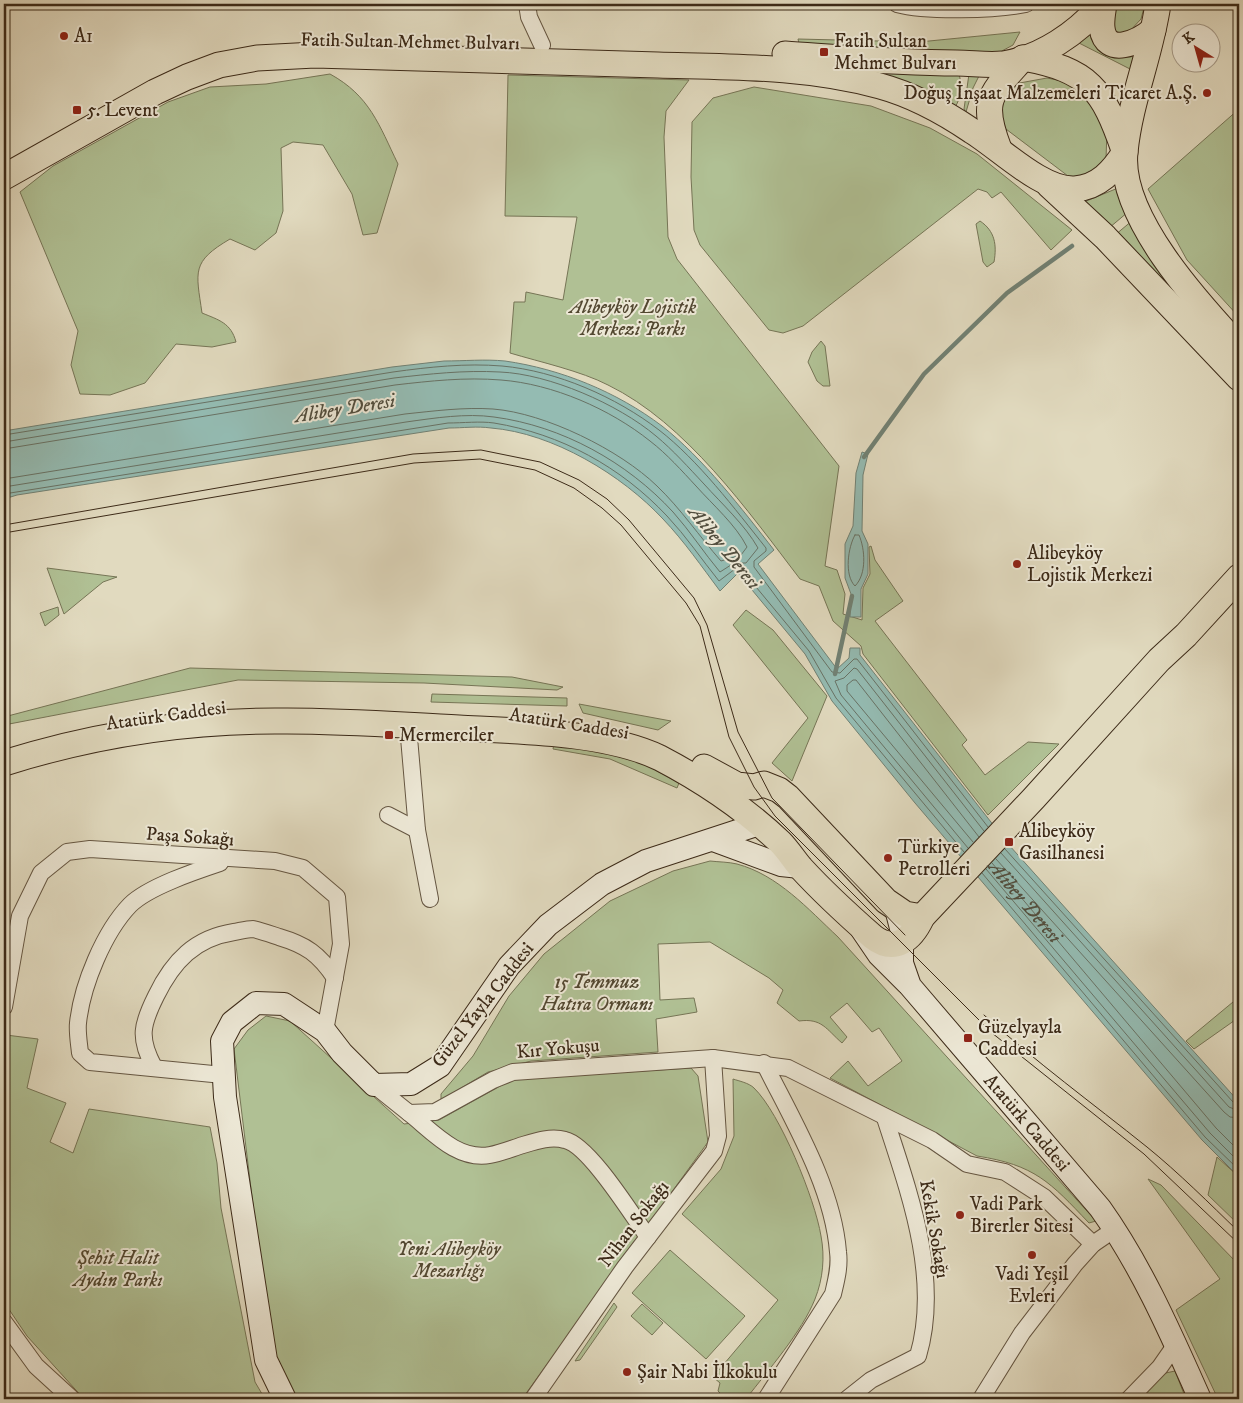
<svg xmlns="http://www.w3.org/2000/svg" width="1243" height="1403" font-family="'IM FELL DW Pica',serif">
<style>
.green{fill:#b0c094;stroke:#767556}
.water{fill:#94bbb2;stroke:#718174}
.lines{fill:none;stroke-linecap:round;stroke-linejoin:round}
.shore{stroke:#687265;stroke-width:1}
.stream{stroke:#718174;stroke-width:4.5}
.minor-casing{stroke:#655642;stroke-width:18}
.secondary-casing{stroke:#3c2a18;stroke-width:24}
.primary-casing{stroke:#3c2a18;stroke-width:27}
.minor{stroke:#ece7d5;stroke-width:16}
.secondary{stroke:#ece7d5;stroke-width:22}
.primary{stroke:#e1dabf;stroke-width:25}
.tram{stroke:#3c2a18;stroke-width:1}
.poi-dot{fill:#8f2418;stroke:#ece7d5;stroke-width:2}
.labels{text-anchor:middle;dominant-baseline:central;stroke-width:4;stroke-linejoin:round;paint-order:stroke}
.poi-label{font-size:19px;fill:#3c2a18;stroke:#ece7d5;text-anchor:start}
.street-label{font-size:19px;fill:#3c2a18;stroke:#ece7d5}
.park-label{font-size:19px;font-style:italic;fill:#534831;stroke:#ece7d5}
.water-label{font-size:20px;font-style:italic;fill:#524e3e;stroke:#ece7d5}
</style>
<rect width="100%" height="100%" fill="#e1dabf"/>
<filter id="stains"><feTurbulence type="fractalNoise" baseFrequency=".004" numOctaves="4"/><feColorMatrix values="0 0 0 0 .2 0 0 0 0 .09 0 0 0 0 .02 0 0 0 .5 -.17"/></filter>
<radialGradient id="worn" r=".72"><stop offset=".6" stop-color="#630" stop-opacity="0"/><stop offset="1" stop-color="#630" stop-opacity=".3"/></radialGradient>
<g class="green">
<polygon points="1115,4 1145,4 1141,19 1128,33 1117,33 1113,29"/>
<polygon points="1020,32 1013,45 1000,52 800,48 798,39 919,42"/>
<polygon points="1090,32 1094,41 1135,51 1130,69 1077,42"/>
<path d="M872 71 959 74C962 84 961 99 955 107Z"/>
<path d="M330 74C370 96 379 125 398 164L377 233 363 235 352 194 323 145 293 142 281 148 283 211 276 233 255 250 230 239C191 262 196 271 202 313 219 320 231 323 236 342L212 347 176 344 145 383 110 395 80 394 71 365 78 331 20 192 53 166 168 102 210 87 266 84Z"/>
<polygon points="969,74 980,74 973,88 966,112 964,109"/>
<path d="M508 75 689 80 666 111 664 137 668 237 677 259 839 466 825 566 837 570 845 594 843 614 862 620 863 588 870 574 869 547 871 546 875 560 903 601 875 621 967 740 962 745 985 775 1028 742 1059 744 988 815 863 654 861 646 833 621 819 586 800 579C748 511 686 423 608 385 581 371 540 362 510 353L514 302H525L526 292 563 300 577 217 505 216Z"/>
<polygon points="1047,78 1062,81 1083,93 1107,130 1106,159 1100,166 1083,178 1068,176 998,123 996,101 1014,84"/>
<polygon points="754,87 871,106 930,128 977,154 1072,230 1051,250 1001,192 992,198 987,192 978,189 803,326 783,333 769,330 700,245 694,230 691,177 692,122 713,98"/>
<polygon points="1239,109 1239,317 1187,260 1148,189"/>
<polygon points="1118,188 1128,212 1109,228 1084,202"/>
<polygon points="1133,220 1239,358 1239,367 1115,235"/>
<path d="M980 221C995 231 997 245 994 262L987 267 983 262 976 224Z"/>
<polygon points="821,341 825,346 830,386 823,386 817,381 808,362 812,352"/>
<polygon points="47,568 117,577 103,582 64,614"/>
<polygon points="58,607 59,615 45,626 40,613"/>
<polygon points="746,610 773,630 827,696 792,781 772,763 808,718 733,625"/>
<polygon points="190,668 512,677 563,687 557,690 424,683 238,680 4,725 4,717"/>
<polygon points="432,694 567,698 567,706 431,702"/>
<polygon points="579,704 671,721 658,730 583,713"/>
<polygon points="554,744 630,756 679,783 677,788 610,759 553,749"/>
<path d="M710 861C719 862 729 862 737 864 778 875 808 909 838 937L1096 1221 1089 1223C1050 1182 1035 1165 977 1156L830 1078 848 1061 868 1086 902 1061 879 1028 872 1032 847 1003 830 1017 847 1037 842 1043C826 1029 822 1018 799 1021L777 1003 783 990 769 978 710 942 658 944 660 1000 694 998 697 1012 656 1019 658 1052 531 1061 488 1072 441 1100V1094L473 1056 509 996 544 954 610 901 673 871Z"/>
<polygon points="1239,997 1239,1008 1234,1012 1238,1018 1194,1049 1186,1041"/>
<polygon points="266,1016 290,1021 404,1124 439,1120 513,1079 691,1068 698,1076 708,1142 522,1399 296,1399 272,1361 234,1049 248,1030"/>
<polygon points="6,1035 38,1039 27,1088 66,1103 50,1142 73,1153 89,1109 210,1127 217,1163 221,1208 255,1382 265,1399 84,1399 27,1336 4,1302 4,1059"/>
<path d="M733 1079C739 1081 749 1083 754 1088 780 1113 815 1199 821 1236 825 1257 823 1279 815 1299 802 1332 768 1370 746 1399H726L718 1391 720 1383 713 1377 778 1300 682 1214 721 1169 734 1136Z"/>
<polygon points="1217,1157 1239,1177 1239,1225 1208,1195"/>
<polygon points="1148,1179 1161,1185 1239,1265 1239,1399 1218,1399 1176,1310 1220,1279"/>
<polygon points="670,1250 745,1316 706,1359 632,1293"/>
<polygon points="614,1303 617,1307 580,1360 575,1361"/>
<polygon points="642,1304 663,1323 652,1335 631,1316"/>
<polygon points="1175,1371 1186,1399 1138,1399 1161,1374"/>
</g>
<g class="water">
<path d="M444 361C464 361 485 359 505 361 561 369 617 392 662 426 703 458 742 509 774 550L758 564 837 669 849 658 850 648H860V655L1009 845 1239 1102V1177L1202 1140 915 803 832 701 805 654 738 573 720 591C702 567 684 541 663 519 622 475 553 433 491 428 477 426 463 428 449 428L17 495 4 499V431L392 367Z"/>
<polygon points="862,452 868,454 863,475 862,531 868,544 868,574 861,589 861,617 850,617 851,594 845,578 845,544 853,526 856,473"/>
</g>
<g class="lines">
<g class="shore">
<path d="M4 435 393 372C429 367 466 363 502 366 557 371 616 397 659 430 698 460 735 509 766 548V551L754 561V567L832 672 840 673 854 659H857L988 827"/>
<path d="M4 442 394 378C429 374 464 370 500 372 549 374 618 404 656 436 673 450 689 468 704 484 722 504 745 525 758 548L746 563H734L720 572C704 553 690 531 673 512 627 462 562 426 494 417 466 413 435 418 406 422L4 487"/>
<path d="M4 449 395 385C430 381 465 377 501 380 553 384 610 409 650 441 667 454 682 471 696 486 713 505 736 525 747 547L741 555 721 561C699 536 681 509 657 486 620 450 545 413 493 409 464 407 434 411 405 414L4 479"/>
<path d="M4 494 448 423C463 423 480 421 494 423 561 434 621 467 667 516 686 536 702 560 719 581L735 569 742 570 809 651 836 698 964 852"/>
<path d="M855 535H859C865 549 867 574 855 586 844 575 848 547 855 535Z"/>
<polyline points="973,842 847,691 847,685 853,680 856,680 979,837"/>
<polyline points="968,848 841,695 835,681 844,678 854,668 857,669 984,831"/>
<polyline points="1005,849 1233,1102 1239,1104"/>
<polyline points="1001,853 1229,1107 1239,1111"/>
<polyline points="996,859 1224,1112 1230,1117 1239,1118"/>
<path id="s1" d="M992 863 1216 1128 1239 1151"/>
<polyline points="986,869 1210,1133 1239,1162"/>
<polyline points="982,873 1205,1137 1239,1170"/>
</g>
<g class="stream">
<polyline points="864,457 924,374 1007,293 1072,246"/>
<polyline points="835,674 852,596"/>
</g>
<g class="minor-casing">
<g id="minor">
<polyline points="527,4 529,17 542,45"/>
<path d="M897 4C927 12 995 10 1026 4"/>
<polyline points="408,726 417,830 430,899"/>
<polyline points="388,815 417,830"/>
<path d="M220 863C196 871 148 887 130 905 104 932 82 985 78 1023 77 1032 79 1043 80 1053L90 1062 223 1075"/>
<polyline points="4,1007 20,916 41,873 67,852 90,849 275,861 303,868 337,897 341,944 325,1031"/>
<path d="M764 1063C793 1121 833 1187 838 1252 840 1267 836 1281 833 1294L766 1399"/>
<path d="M154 1067C138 1038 142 1024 156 996 173 961 195 938 234 932 240 931 247 929 253 929 262 931 270 934 279 937 306 945 319 954 335 978"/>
<polyline points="374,1085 409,1113 435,1112 493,1080 513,1072 713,1058 788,1068 932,1140 967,1164 1005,1172 1044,1197 1093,1244"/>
<path d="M409 1113C432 1131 457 1161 490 1155 501 1153 513 1148 523 1145 536 1141 551 1136 565 1140 589 1145 632 1215 648 1237"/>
<polyline points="4,1322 36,1366 72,1399"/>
<polyline points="533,1399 625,1267 714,1151 718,1136 713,1058"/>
<path d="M847 1399 871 1380 918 1356C941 1278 909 1192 885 1118"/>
<polyline points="981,1399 1022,1333 1075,1264 1093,1244 1115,1229"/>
<polyline points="1129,1399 1160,1367 1176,1344"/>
</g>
</g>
<g class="secondary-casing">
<g id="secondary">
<polyline points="713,840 781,865 800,867"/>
<path id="s2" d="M896 909 902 932V963L910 986 1100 1208C1142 1267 1171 1334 1200 1399"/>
<polyline points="862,930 879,955 907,983"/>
<polyline points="285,1399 266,1360 225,1097 222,1041 232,1022 256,1003 284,1004 325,1031 342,1053 374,1085 411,1084 440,1066 509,966 548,925 602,884 646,861 759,824"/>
</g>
</g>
<g class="primary-casing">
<g id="primary">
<path d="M1104 4C1103 11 1101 20 1102 28 1106 58 1139 42 1153 30"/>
<path d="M1158 4C1151 54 1130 101 1125 152 1118 216 1198 303 1239 347"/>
<path d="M785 54C843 58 899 63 957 63 972 63 988 66 1003 64 1041 58 1078 33 1102 4"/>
<path d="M1023 58C1089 70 1103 89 1124 150"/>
<path d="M999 149C980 99 990 95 1023 58"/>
<path d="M4 177 155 92 187 77 219 65 257 58 315 55C429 59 544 61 658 65 732 67 808 66 880 86 913 95 944 112 972 131 1000 148 1042 191 1075 189 1099 187 1113 171 1125 152"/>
<polyline points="1049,185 1105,237 1239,378"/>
<path d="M4 763C90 736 184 721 275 721 336 720 398 725 459 728 519 731 606 732 660 758 702 780 745 809 780 842 788 850 794 860 801 868 823 892 848 915 873 937 895 954 912 939 922 917L1034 798 1159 660 1186 635 1239 577"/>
<polyline points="704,767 737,785 754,787 764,784 779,790 788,797 886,901 905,914 922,917"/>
</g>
</g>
<use href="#minor" class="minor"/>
<use href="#secondary" class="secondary"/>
<use href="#primary" class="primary"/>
<g class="tram">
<polyline points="4,525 413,454 481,450 540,462 579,480 607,499 629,520 694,598 707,625 738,732 772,798 905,935"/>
<polyline points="4,533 414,463 480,459 535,470 574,488 602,508 621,525 686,603 700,626 729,737 754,787 775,816 992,1033 1144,1154 1239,1244"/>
<path d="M984 1015C1036 1062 1092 1103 1147 1147 1179 1173 1209 1203 1239 1232"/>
</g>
</g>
<g class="poi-dot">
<circle cx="64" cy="36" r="5"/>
<rect x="819" y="47" width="10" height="10" rx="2.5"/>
<circle cx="1207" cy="93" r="5"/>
<rect x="72" y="105" width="10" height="10" rx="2.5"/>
<circle cx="1017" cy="564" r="5"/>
<rect x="384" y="730" width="10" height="10" rx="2.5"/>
<rect x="1004" y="837" width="10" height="10" rx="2.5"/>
<circle cx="888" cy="858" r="5"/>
<rect x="963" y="1033" width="10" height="10" rx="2.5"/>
<circle cx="960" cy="1215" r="5"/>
<circle cx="1032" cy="1255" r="5"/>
<circle cx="627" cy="1372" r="5"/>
</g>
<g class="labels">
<g class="poi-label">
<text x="74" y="36">A1</text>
<text x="834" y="41">Fatih Sultan<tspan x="834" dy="22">Mehmet Bulvarı</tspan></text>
<text x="1197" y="93" text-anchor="end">Doğuş İnşaat Malzemeleri Ticaret A.Ş.</text>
<text x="87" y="110">5. Levent</text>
<text x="1027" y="553">Alibeyköy<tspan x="1027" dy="22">Lojistik Merkezi</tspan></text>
<text x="399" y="735">Mermerciler</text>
<text x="1019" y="831">Alibeyköy<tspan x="1019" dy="22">Gasilhanesi</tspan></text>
<text x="898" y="847">Türkiye<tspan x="898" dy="22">Petrolleri</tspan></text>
<text x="978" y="1027">Güzelyayla<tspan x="978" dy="22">Caddesi</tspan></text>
<text x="970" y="1204">Vadi Park<tspan x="970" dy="22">Birerler Sitesi</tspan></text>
<text x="1032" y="1274" text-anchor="middle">Vadi Yeşil<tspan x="1032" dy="22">Evleri</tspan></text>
<text x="637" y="1372">Şair Nabi İlkokulu</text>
</g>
<g class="street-label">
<text transform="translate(410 42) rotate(1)">Fatih Sultan Mehmet Bulvarı</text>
<text transform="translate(166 716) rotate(-8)">Atatürk Caddesi</text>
<text transform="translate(569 724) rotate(9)">Atatürk Caddesi</text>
<text transform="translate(190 837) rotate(4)">Paşa Sokağı</text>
<text transform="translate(483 1005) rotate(-52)">Güzel Yayla Caddesi</text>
<text transform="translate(558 1049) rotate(-5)">Kır Yokuşu</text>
<text stroke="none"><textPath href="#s2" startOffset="259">Atatürk Caddesi</textPath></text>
<text transform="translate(634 1224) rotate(-53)">Nihan Sokağı</text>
<text transform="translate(934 1229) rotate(80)">Kekik Sokağı</text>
</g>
<g class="park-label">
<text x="633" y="307">Alibeyköy Lojistik<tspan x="633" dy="22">Merkezi Parkı</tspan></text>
<text x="597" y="982">15 Temmuz<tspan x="597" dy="22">Hatıra Ormanı</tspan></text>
<text x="449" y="1249">Yeni Alibeyköy<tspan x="449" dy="22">Mezarlığı</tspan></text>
<text x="118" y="1258">Şehit Halit<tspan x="118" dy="22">Aydın Parkı</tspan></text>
</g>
<g class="water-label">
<text transform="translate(345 409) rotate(-9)">Alibey Deresi</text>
<text transform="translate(724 548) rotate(51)">Alibey Deresi</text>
<text stroke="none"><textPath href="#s1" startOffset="51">Alibey Deresi</textPath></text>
</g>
</g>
<rect width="1243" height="1403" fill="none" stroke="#e1dabf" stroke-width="20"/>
<rect x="5" y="5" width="1233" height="1393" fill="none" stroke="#3c2a18" stroke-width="2.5"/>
<rect x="10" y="10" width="1223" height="1383" fill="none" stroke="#3c2a18"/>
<g transform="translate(1196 48) rotate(323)"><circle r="24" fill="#ece7d5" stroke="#a69b89"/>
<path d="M0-4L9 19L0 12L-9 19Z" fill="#8f2418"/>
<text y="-8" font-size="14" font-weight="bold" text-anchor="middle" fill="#3c2a18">K</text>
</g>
<rect width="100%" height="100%" filter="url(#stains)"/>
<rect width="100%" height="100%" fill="url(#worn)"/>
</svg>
